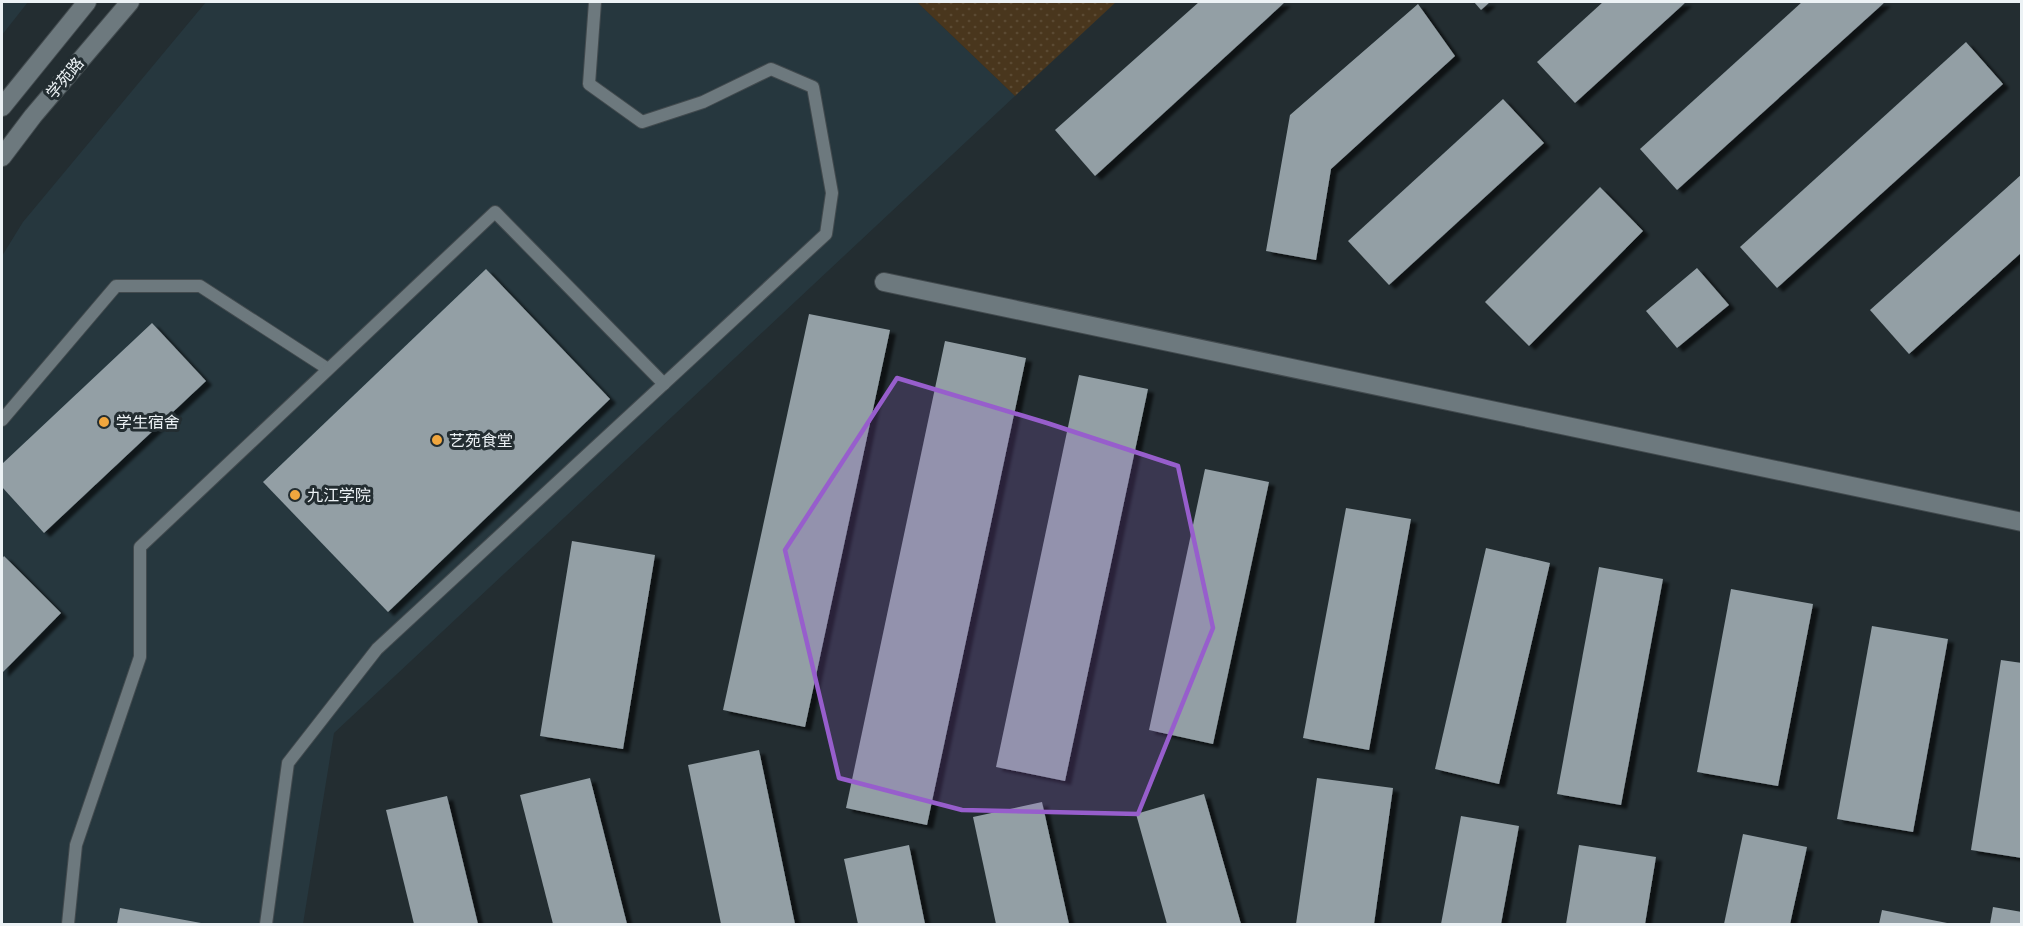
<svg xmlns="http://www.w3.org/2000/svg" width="2023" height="926" font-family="'DM Sans','Noto Sans SC',sans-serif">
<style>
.built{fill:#26373e}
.grass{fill:url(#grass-dots)}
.building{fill:#939fa5;filter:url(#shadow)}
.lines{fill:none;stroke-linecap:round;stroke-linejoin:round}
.lane-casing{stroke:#424a4e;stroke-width:14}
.street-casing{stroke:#424a4e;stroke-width:20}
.secondary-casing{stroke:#424a4e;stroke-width:20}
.lane{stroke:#6d797e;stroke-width:12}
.street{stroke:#6d797e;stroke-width:18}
.secondary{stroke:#6d797e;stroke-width:18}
.marked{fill:#975ecc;fill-opacity:0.2;stroke:#975ecc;stroke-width:4.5;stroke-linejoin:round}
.poi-dot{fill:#f0a63e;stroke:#232d31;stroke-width:2}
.labels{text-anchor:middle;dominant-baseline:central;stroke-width:6;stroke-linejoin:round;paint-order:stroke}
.street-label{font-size:16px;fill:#ecf2f5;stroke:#232d31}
.poi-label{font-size:16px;fill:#ecf2f5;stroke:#232d31;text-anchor:start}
</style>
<defs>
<pattern id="grass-dots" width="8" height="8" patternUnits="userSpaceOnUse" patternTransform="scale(1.5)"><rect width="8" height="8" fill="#49361d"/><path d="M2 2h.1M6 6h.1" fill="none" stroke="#5b4a33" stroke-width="1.8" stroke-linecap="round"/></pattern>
<filter id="shadow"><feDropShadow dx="6" dy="4" stdDeviation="1.5" flood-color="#0009"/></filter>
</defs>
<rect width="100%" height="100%" fill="#232d31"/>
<g class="built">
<polygon points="2,2 28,2 2,35"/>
<polygon points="206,2 917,2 1015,96 334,733 303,924 2,924 2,256 23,222"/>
</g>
<polygon class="grass" points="917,2 1116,2 1015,96"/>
<g class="building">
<polygon points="1199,2 1285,2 1095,176 1055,130"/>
<polygon points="1474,2 1490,2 1481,10"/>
<polygon points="1603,2 1686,2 1575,103 1537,62"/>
<polygon points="1802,2 1885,2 1677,190 1640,149"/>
<polygon points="1418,4 1455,56 1331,169 1316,260 1266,251 1290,115"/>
<polygon points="1966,42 2003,84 1777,288 1740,247"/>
<polygon points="1503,99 1544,143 1389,285 1348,241"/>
<polygon points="2022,174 2022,252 1909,354 1870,310"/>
<polygon points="1600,187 1643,231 1529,346 1485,302"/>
<polygon points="1697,268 1729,305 1677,348 1646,311"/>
<polygon points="486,269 610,399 388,612 263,482"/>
<polygon points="809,314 890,330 805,727 723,710"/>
<polygon points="152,323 206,381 44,533 2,487 2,464"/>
<polygon points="945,341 1026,358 927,825 846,808"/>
<polygon points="1079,375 1148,389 1065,781 996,767"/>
<polygon points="1205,469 1269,482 1213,744 1149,730"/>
<polygon points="1346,508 1411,519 1369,750 1303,738"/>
<polygon points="572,541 655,555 623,749 540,736"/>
<polygon points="1486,548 1550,563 1499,784 1435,769"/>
<polygon points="4,556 61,613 2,673 2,559"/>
<polygon points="1599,567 1663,579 1621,805 1557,794"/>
<polygon points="1731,589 1813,604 1778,786 1697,772"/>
<polygon points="1872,626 1948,639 1913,832 1837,819"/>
<polygon points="2001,660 2022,663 2022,858 1971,850"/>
<polygon points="759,750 795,924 721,924 688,765"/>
<polygon points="590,778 627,924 553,924 520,795"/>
<polygon points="1317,778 1393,788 1374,924 1296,924"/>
<polygon points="1204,794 1241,924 1167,924 1136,814"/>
<polygon points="447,796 478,924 414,924 386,810"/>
<polygon points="1042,802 1069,924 996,924 973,817"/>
<polygon points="1461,816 1519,826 1501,924 1441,924"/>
<polygon points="1743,834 1807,847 1790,924 1724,924"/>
<polygon points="909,845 925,924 858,924 844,859"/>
<polygon points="1579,845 1656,857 1645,924 1566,924"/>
<polygon points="1993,907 2022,912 2022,924 1990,924"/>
<polygon points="120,908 201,923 200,924 117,924"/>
<polygon points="1882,910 1947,923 1947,924 1879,924"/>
</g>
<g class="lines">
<g class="lane-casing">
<g id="lane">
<polyline points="2,420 116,286 200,286 328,369"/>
<polyline points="68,924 76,845 140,657 140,547 495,212 664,384"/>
<polyline points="266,924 288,763 377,649 826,234 832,193 813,87 771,69 703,102 642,122 589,84 595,2"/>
</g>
</g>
<g class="street-casing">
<polyline id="street" points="884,282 2022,522"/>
</g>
<g class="secondary-casing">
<g id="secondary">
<polyline points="2,107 87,2"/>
<polyline points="2,157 33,116 130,2"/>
</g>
</g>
<use href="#lane" class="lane"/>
<use href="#street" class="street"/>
<use href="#secondary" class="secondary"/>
</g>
<path class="marked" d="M897 378 1047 423 1178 466 1213 628 1138 814 962 810 839 778 785 550Z"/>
<g class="poi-dot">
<circle cx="104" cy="422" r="6"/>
<circle cx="437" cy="440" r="6"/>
<circle cx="295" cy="495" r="6"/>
</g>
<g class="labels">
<g class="street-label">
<text transform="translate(65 78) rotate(-50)">学苑路</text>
</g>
<g class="poi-label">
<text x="116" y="422">学生宿舍</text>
<text x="449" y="440">艺苑食堂</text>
<text x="307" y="495">九江学院</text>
</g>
</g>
<rect width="2023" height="926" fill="none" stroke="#ecf2f5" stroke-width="6"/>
</svg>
